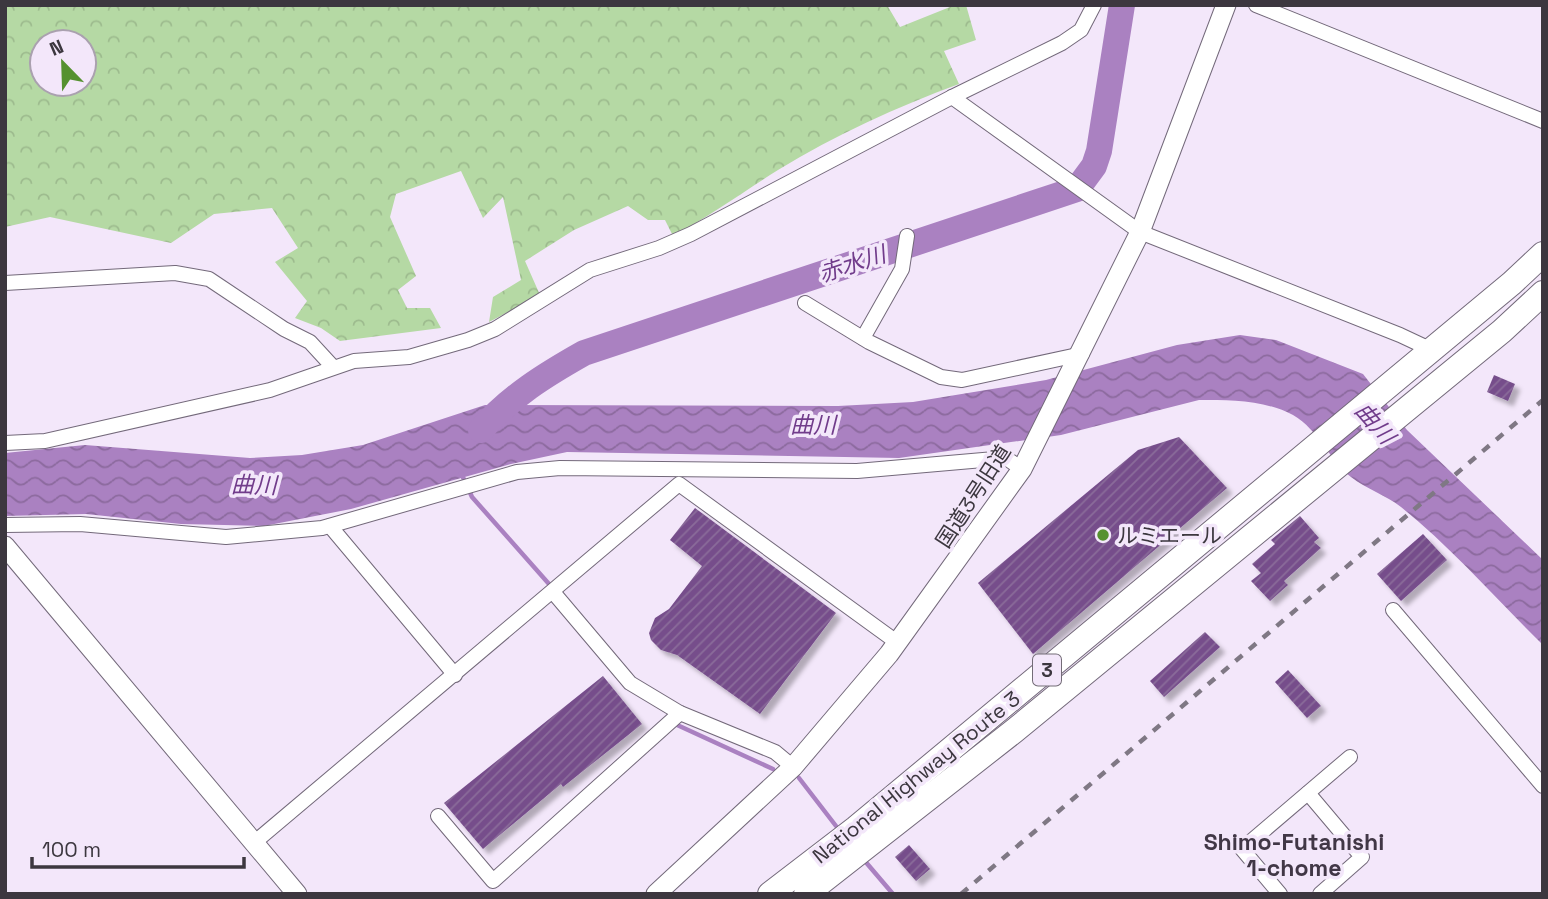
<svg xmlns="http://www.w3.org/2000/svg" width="1548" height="899" font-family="'Space Grotesk','Noto Sans JP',sans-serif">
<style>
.forest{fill:url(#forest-crowns);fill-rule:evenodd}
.water{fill:url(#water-waves)}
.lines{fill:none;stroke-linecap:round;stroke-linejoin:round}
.stream{stroke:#aa81c1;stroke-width:4.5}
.river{stroke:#aa81c1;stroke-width:26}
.building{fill:url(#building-hatch);filter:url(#shadow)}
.street-casing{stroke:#73697a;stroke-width:16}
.secondary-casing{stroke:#73697a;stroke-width:21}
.highway-casing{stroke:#73697a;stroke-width:26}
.street{stroke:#fff;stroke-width:14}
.secondary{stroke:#fff;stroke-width:19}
.highway{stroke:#fff;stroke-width:24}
.rail{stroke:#7f7884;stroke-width:4.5;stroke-dasharray:9 9;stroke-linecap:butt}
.poi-dot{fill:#559130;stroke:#f3e7fa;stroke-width:2.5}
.labels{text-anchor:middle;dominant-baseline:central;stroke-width:7;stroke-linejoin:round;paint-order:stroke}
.shield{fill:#f3e7fa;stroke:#736c77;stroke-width:2}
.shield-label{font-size:19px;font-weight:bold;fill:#3c373f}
.street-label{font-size:21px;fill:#3c373f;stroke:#f3e7fa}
.poi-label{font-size:21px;fill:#3c373f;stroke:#f3e7fa;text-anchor:start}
.water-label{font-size:23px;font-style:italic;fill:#713c8b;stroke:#f3e7fa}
.neighbourhood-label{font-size:23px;font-weight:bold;fill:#413746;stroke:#f3e7fa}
</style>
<defs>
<pattern id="forest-crowns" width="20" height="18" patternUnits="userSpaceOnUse" patternTransform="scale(1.75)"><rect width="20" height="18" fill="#b5d9a4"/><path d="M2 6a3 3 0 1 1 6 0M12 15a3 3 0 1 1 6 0" fill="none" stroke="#9dbb8e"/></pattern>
<pattern id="water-waves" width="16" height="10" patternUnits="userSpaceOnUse" patternTransform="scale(1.75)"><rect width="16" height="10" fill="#aa81c1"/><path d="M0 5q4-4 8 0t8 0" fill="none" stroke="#8c6a9e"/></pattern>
<pattern id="building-hatch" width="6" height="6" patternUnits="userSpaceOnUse" patternTransform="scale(1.75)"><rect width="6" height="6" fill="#764e8b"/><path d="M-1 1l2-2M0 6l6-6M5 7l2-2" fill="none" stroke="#8a6b9a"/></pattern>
<filter id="shadow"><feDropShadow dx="5.5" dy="5.5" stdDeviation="2" flood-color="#0004"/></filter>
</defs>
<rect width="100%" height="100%" fill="#f3e7fa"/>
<path class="forest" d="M5 5H887L900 27 955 5H966L976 40 944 51 959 84C897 107 835 135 778 170 743 192 710 216 673 236L665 220H648L628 206 574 230 525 261 540 295 489 322 493 297 521 280 503 197 483 218 461 171 396 194 390 217 416 276 398 290 407 308H430L441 328 340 341 321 328 295 318 307 301 275 262 298 248 272 208 214 214 171 243 50 217 5 227ZM42 42H84V84H42Z"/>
<path class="water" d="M1240 335 1276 340 1363 374 1407 430 1543 560V645C1496 599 1452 548 1401 507 1386 495 1366 489 1351 477 1329 460 1319 430 1293 415 1265 400 1230 400 1199 400L1061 435 899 458 567 452 511 464 351 509 264 526 181 524 86 514 5 516V453L85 445 250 458 302 455 363 445 485 405 838 406 913 402 1046 380 1177 345Z"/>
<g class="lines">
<g class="stream">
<polyline points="461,473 472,497 549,584"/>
<polyline points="675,724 773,769"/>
<polyline points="799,778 836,826"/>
<polyline points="864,860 893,894"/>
</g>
<path class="river" d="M481 430C511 396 545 375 584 353L1077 189 1094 166 1099 151 1122 5"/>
</g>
<g class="building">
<polygon points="1494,375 1515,384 1508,401 1487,392"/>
<polygon points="1179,437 1227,488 1033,654 978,583 1138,450"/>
<polygon points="695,508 836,613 760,714 677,655 661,650 651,640 649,633 655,618 669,609 702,566 670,540"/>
<polygon points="1300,516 1319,538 1314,542 1321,548 1284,581 1288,585 1270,601 1251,581 1261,573 1252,564 1275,544 1271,540"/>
<polygon points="1423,534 1447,560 1401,601 1377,574"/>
<polygon points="1205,632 1220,647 1164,697 1150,681"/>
<polygon points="1288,670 1321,706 1307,718 1275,682"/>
<polygon points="603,676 642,724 563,787 561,784 483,849 444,803"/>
<polygon points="909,845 930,869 916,881 895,857"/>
</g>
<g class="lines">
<g class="street-casing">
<g id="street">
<polyline points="1256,5 1543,121"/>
<polyline points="952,97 1140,232 1400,335 1432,350"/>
<polyline points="5,283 175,273 209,279 284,329 310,342 333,367"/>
<polyline points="805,303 869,342 941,377 962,380 1082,354"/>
<polyline points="863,338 902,269 907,236"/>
<polyline points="5,443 45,441 270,390 354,361 409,357 468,340 495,329 590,270 659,248 691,234 952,97 1062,43 1081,30 1094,5"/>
<polyline points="5,525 80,524 226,537 322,528 517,472 560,468 857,471 1006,458 1022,469"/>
<polyline points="330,526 455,675"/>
<polyline points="553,592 630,683 680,713 775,752 793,767"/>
<polyline points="1393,610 1543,786"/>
<polyline points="1308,793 1362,857 1320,894"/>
<polyline points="438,816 493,881 680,713"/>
<polyline points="255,842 679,484 898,643"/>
<polyline points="1280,894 1242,849 1350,757"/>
</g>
</g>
<g class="secondary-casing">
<g id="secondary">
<polyline points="5,546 297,894"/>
<polyline points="656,894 793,767 889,654 1022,469 1140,232 1226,5"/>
</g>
</g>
<g class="highway-casing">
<g id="highway">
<polyline points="770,894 856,828 1512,283 1543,254"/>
<polyline points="806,894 1014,731 1502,331 1543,293"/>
</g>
</g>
<use href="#street" class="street"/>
<use href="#secondary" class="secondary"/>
<use href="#highway" class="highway"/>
<polyline class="rail" points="961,894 1543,400"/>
</g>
<circle class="poi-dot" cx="1103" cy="535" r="7"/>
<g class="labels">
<rect class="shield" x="1033" y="654.5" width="28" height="31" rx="5"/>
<g class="shield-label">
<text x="1047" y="670">3</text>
</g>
<g class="street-label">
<text transform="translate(973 496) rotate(-57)">国道3号旧道</text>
<text transform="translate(916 777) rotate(-39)">National Highway Route 3</text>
</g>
<g class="poi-label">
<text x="1117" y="535">ルミエール</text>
</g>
<g class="water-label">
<text transform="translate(852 264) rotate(-18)">赤水川</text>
<text transform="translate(1375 423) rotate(49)">曲川</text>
<text x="813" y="425">曲川</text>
<text transform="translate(254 485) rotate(1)">曲川</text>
</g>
<g class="neighbourhood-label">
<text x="1294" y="842">Shimo-Futanishi<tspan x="1294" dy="26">1-chome</tspan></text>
</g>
</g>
<rect width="1548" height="899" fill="none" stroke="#3c373f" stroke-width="14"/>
<g transform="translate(63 63) rotate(337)"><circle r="33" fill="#f3e7fa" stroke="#aaa1af" stroke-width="2"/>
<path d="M0-5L12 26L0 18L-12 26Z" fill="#559130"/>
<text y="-10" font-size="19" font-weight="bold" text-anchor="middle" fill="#3c373f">N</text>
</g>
<path d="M32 857v10h212v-10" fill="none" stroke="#3c373f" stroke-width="3.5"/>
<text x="42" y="857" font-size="21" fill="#3c373f" stroke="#f3e7fa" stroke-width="5" paint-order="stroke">100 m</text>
</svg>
